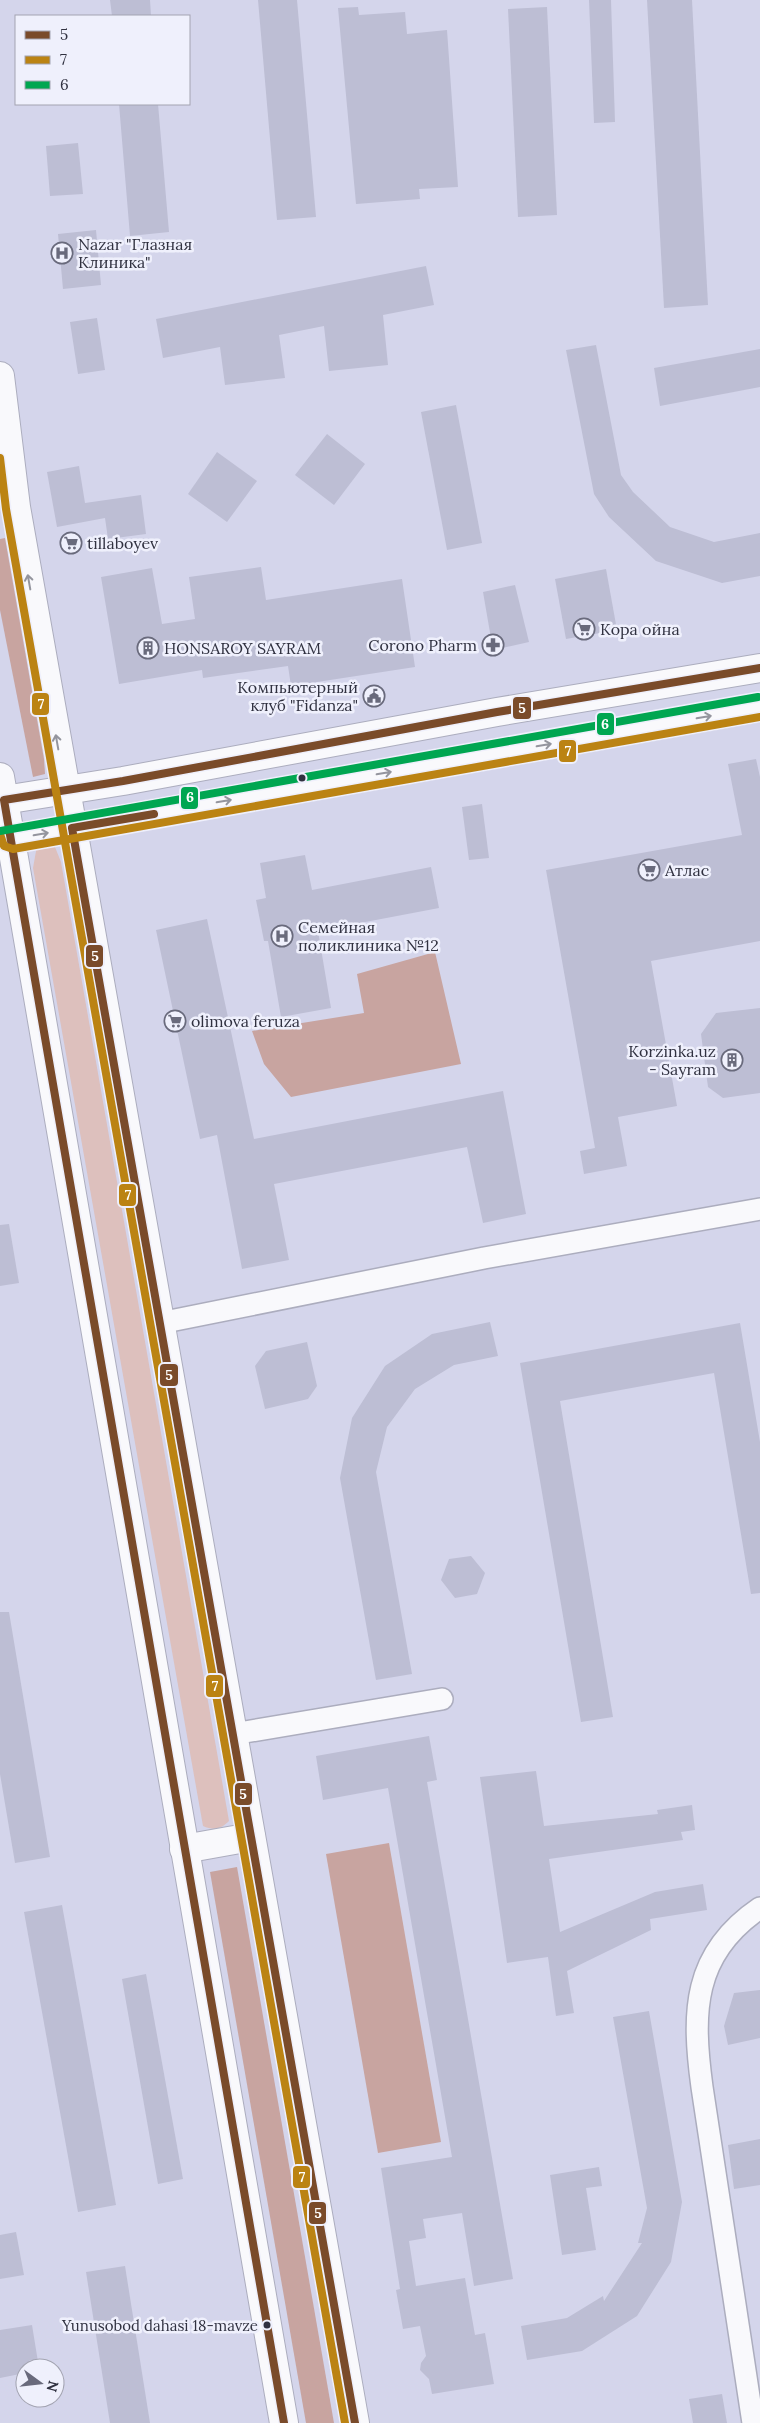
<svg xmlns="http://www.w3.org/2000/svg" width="760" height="2423" font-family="Lora,serif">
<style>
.green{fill:#ddc0bd}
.forest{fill:#c8a4a0}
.building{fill:#bdbed4}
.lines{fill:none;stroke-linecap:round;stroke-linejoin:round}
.minor-casing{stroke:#acadbe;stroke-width:24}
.secondary-casing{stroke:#acadbe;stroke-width:30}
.minor{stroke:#f9f9fc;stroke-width:21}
.secondary{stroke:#f9f9fc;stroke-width:28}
.bus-1-casing{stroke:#eff0fc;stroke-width:11}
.bus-2-casing{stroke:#eff0fc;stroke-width:11}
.bus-3-casing{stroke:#eff0fc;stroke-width:11}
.bus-1{stroke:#7a4b2a;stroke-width:8}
.bus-2{stroke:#bb8313;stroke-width:8}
.bus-3{stroke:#00a651;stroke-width:8}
.oneway{stroke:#94959e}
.bus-dot{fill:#303140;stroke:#eff0fc;stroke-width:2}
.labels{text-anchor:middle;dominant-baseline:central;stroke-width:5;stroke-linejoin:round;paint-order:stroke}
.bus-label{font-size:15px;fill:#303140;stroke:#eff0fc;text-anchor:end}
.poi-label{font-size:16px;fill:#303140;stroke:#eff0fc;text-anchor:start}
.line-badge{stroke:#eff0fc;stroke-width:2}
.badge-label{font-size:14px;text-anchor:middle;font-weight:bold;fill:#fff}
</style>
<rect width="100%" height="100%" fill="#d4d5eb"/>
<path class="green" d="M47 838 55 847 61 862 229 1821C221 1829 214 1831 203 1826L33 868 38 840Z"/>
<g class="forest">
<polygon points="5,538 44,759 45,774 33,777 0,610 0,539"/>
<polygon points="435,952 461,1064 291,1097 264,1064 252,1031 364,1013 357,974"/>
<polygon points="389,1843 441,2142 378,2153 326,1854"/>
<polygon points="237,1867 334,2423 306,2423 210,1872"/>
</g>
<g class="building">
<polygon points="110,0 150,0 151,16 112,16"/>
<polygon points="258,0 297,0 316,217 277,220"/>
<polygon points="589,0 611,0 615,122 594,123"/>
<polygon points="647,0 692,0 708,305 664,308"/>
<polygon points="358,7 359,15 405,12 407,34 447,30 458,187 419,189 420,199 356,204 338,8"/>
<polygon points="547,7 557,215 518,217 508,9"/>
<polygon points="119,104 158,104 169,232 130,236"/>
<polygon points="78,143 83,194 50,196 46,146"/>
<polygon points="96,230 101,285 63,289 58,234"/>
<polygon points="426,266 434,305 383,315 388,365 329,371 324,326 279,335 285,378 225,385 220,347 163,358 156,319"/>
<polygon points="97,318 105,370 78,374 70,322"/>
<polygon points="596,345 621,475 633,492 670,527 714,542 760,533 760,576 722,583 656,561 609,517 594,494 566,350"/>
<polygon points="760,349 760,387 660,406 654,368"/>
<polygon points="456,405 482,543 447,550 421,412"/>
<polygon points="327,434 365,464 334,505 295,475"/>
<polygon points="217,452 257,481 227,522 188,494"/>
<polygon points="79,466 85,503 141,495 146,534 108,539 105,518 57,527 47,472"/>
<polygon points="261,567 266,600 402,579 415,667 291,686 288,666 203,678 202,670 119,684 101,577 152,568 162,624 195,619 189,577"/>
<polygon points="606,569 617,630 566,639 555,579"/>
<polygon points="515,585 529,642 493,650 483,592"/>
<polygon points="756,759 760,777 760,941 651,961 677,1106 618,1117 627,1166 584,1174 580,1151 595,1148 546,870 742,835 728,764"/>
<polygon points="482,804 489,858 469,860 462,807"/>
<polygon points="305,855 312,890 431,867 439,908 318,931 331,1008 281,1017 268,941 264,941 256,900 266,898 260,863"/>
<polygon points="207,919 254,1139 503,1091 526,1214 483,1223 467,1147 274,1184 289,1260 242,1269 217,1135 200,1139 156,930"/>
<polygon points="760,1008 760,1093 723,1098 708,1087 701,1034 716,1013"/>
<polygon points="9,1224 19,1283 0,1286 0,1225"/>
<polygon points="490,1322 498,1356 454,1365 415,1389 387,1427 376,1472 412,1674 376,1680 340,1478 352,1418 385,1366 432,1334"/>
<polygon points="740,1323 760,1442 760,1593 751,1594 714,1373 560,1401 613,1717 581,1722 520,1363"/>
<polygon points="307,1342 317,1386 308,1399 265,1409 255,1366 266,1351"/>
<polygon points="471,1556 485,1573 477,1594 455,1598 441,1580 449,1559"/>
<polygon points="0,1612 9,1612 50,1857 15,1863 0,1774"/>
<polygon points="429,1736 437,1780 427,1782 513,2279 474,2286 462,2213 423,2219 426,2238 409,2241 416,2286 465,2278 475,2335 485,2333 494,2384 432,2394 429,2379 420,2370 421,2363 426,2356 420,2326 403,2329 396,2290 400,2289 381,2168 452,2157 388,1788 323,1800 316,1756"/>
<polygon points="536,1771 544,1826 658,1814 657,1810 692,1805 695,1830 681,1832 683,1840 549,1859 560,1932 655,1892 703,1884 707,1910 650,1919 651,1930 567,1971 574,2013 556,2016 548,1957 507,1963 480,1777"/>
<polygon points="62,1905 116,2205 78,2212 24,1912"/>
<polygon points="146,1974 183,2179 158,2184 122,1979"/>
<polygon points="760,1990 760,2038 728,2045 724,2026 734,1993"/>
<polygon points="649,2011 682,2202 671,2262 637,2316 582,2351 527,2360 521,2326 567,2318 603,2296 604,2301 642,2243 638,2243 647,2208 613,2017"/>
<polygon points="760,2139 760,2185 734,2189 728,2145"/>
<polygon points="599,2167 602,2186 586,2188 596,2250 562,2255 550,2175"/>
<polygon points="16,2232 24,2275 0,2279 0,2235"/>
<polygon points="125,2266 150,2423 110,2423 86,2272"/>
<polygon points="32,2325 39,2368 25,2368 25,2373 0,2378 0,2330"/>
<polygon points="722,2394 727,2423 693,2423 689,2399"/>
</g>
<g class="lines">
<g class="minor-casing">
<g id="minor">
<polyline points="160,1323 484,1258 760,1209"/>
<polyline points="233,1734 442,1699"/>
<path d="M753 2423 702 2087C692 2013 692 1954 760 1908"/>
</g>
</g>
<g class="secondary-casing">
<g id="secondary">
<polyline points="0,376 16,507 355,2423"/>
<polyline points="0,777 284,2423"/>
<polyline points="4,800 123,781 497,712 760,668"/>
<polyline points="11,839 760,707"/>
<polyline points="184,1849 251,1837"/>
</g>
</g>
<use href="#minor" class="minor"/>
<use href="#secondary" class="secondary"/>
<g class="bus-1-casing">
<g id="bus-1">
<polyline points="154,814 72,828 355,2423"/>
<polyline points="284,2423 4,800 123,781 497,712 760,668"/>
</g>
</g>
<g class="bus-2-casing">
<g id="bus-2">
<polyline points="0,458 6,509 345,2423"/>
<polyline points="0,834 4,846 13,849 760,717"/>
</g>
</g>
<g class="bus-3-casing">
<polyline id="bus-3" points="0,831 758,697"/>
</g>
<use href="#bus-1" class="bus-1"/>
<use href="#bus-2" class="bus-2"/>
<use href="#bus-3" class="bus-3"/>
</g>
<defs><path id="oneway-shaft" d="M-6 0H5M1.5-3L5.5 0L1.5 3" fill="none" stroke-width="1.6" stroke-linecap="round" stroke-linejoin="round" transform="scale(1.25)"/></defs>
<g class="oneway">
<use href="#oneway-shaft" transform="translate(29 582) rotate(-100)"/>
<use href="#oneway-shaft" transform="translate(704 717) rotate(-10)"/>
<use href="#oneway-shaft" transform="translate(57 742) rotate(-100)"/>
<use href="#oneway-shaft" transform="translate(544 745) rotate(-10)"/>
<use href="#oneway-shaft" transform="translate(384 773) rotate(-10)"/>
<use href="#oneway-shaft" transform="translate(224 801) rotate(-10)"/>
<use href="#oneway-shaft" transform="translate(41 834) rotate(-10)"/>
</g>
<defs>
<g id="hospital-ring" transform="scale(1.125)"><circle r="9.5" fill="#eff0fc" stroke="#696a7c" stroke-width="1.5"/><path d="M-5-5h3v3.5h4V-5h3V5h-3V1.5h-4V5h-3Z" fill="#696a7c"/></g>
<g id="supermarket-ring" transform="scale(1.125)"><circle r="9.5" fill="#eff0fc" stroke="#696a7c" stroke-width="1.5"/><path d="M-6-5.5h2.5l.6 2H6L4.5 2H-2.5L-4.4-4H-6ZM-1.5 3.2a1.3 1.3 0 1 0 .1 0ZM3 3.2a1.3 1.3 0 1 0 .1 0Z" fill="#696a7c"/></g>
<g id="pharmacy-ring" transform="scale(1.125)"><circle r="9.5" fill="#eff0fc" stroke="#696a7c" stroke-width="1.5"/><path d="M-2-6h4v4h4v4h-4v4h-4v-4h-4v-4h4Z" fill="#696a7c"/></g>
<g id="building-ring" transform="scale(1.125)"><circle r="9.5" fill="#eff0fc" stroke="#696a7c" stroke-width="1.5"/><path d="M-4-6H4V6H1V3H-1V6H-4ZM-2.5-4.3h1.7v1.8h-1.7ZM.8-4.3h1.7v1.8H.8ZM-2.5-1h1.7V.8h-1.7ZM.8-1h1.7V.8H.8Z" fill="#696a7c"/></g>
<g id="civic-ring" transform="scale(1.125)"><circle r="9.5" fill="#eff0fc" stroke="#696a7c" stroke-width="1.5"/><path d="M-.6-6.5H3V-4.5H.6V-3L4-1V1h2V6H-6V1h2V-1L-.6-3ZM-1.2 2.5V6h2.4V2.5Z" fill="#696a7c"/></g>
</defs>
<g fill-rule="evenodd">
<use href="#hospital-ring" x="62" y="253"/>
<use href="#supermarket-ring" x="71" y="543"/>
<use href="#supermarket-ring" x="584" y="629"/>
<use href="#pharmacy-ring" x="493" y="645"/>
<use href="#building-ring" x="148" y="648"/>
<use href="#civic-ring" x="374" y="696"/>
<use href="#supermarket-ring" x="649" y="870"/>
<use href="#hospital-ring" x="282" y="936"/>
<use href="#supermarket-ring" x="175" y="1021"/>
<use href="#building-ring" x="732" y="1060"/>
</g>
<g class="bus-dot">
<circle cx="302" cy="778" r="4.5"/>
<circle cx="267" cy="2325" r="4.5"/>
</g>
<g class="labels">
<g class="bus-label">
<text x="258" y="2325">Yunusobod dahasi 18-mavze</text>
</g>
<g class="poi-label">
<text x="78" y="244">Nazar "Глазная<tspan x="78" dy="18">Клиника"</tspan></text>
<text x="87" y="543">tillaboyev</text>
<text x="600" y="629">Кора ойна</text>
<text x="477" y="645" text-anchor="end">Corono Pharm</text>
<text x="164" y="648">HONSAROY SAYRAM</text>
<text x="358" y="687" text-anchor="end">Компьютерный<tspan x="358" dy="18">клуб "Fidanza"</tspan></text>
<text x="665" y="870">Атлас</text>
<text x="298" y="927">Семейная<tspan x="298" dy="18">поликлиника №12</tspan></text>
<text x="191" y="1021">olimova feruza</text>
<text x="716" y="1051" text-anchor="end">Korzinka.uz<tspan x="716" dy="18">- Sayram</tspan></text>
</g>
</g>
<g class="line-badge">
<rect x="31" y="692" width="19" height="24" rx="5" fill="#bb8313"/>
<rect x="512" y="696" width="20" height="24" rx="5" fill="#7a4b2a"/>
<rect x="596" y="712" width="19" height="24" rx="5" fill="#00a651"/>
<rect x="558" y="739" width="19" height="24" rx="5" fill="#bb8313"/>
<rect x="180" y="786" width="19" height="24" rx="5" fill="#00a651"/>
<rect x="85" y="944" width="19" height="24" rx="5" fill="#7a4b2a"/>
<rect x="118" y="1183" width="19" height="24" rx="5" fill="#bb8313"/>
<rect x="159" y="1363" width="20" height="24" rx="5" fill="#7a4b2a"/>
<rect x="205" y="1674" width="19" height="24" rx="5" fill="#bb8313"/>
<rect x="234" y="1782" width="19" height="24" rx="5" fill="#7a4b2a"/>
<rect x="292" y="2165" width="19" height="24" rx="5" fill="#bb8313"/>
<rect x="308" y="2201" width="19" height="24" rx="5" fill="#7a4b2a"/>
</g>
<g class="badge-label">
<text x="41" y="709">7</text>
<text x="522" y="713">5</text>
<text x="605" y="729">6</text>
<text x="568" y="756">7</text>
<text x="190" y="802">6</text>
<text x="95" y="961">5</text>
<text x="128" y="1200">7</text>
<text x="169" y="1380">5</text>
<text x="215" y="1691">7</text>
<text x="243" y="1799">5</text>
<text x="302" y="2182">7</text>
<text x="318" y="2218">5</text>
</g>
<rect x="15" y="15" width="175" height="90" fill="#eff0fc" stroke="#a3a4b1"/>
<rect x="25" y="31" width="25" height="8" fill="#7a4b2a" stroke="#a3a4b1"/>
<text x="60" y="40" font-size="15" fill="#303140">5</text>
<rect x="25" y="56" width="25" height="8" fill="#bb8313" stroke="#a3a4b1"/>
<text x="60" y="65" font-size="15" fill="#303140">7</text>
<rect x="25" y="81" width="25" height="8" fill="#00a651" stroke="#a3a4b1"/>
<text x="60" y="90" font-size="15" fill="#303140">6</text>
<g transform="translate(40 2383) rotate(105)"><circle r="24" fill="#eff0fc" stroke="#a3a4b1"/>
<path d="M0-4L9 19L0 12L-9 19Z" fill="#696a7c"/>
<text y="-8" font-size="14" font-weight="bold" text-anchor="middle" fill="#303140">N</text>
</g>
</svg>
